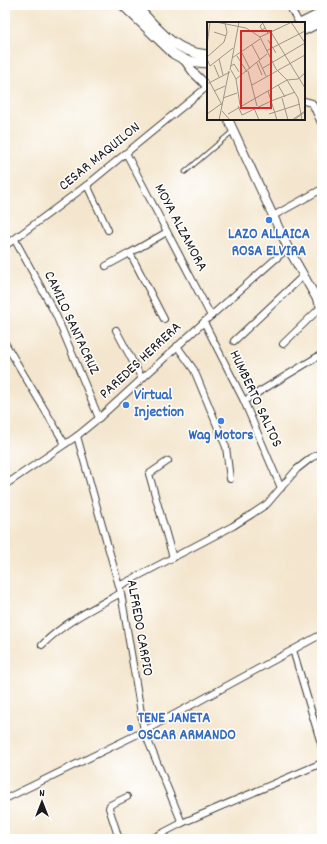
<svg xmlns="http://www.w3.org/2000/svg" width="327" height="844" font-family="Dekko,sans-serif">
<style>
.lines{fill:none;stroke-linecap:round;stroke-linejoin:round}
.lane-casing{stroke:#3c3a37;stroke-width:5}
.street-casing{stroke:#3c3a37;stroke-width:8}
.secondary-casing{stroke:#3c3a37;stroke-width:10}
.primary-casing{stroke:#3c3a37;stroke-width:11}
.lane{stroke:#fff;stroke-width:3}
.street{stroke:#fff;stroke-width:6}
.secondary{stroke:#fff;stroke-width:8}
.primary{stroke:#fff;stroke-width:9}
.shop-dot{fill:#3f7fe0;stroke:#fff;stroke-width:1.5}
.labels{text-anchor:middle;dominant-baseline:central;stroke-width:3;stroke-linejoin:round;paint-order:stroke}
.street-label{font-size:15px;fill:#1c1c1c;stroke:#fff}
.shop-label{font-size:15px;font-weight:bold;fill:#366cbe;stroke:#fff}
.inset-road{fill:none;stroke:#9e9587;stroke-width:1}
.view{fill:#d62828;fill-opacity:0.15;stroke:#d62828;stroke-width:2}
.inset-edge{fill:none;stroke:#1c1c1c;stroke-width:2}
</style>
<rect width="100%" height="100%" fill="#fff"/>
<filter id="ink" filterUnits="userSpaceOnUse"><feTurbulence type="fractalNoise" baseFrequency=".025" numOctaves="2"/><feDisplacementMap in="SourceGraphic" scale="8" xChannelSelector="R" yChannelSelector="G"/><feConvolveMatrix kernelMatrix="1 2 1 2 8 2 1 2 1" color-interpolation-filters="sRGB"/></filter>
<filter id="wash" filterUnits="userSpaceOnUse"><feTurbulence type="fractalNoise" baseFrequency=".012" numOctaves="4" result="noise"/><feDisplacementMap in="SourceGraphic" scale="16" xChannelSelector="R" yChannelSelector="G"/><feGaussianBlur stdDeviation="0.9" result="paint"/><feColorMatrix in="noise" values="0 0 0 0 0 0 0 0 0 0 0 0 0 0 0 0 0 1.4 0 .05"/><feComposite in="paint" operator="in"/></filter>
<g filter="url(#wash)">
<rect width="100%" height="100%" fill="#f4e6ce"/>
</g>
<g filter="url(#ink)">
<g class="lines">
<g class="lane-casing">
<polyline id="lane" points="185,172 233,131"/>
</g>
<g class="street-casing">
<g id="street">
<polyline points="289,5 299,23"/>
<polyline points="140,10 148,5"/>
<polyline points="304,101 312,103 322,125"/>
<polyline points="126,153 211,316"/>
<polyline points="87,185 108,230"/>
<polyline points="273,216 322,189"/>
<polyline points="15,240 56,315 99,418"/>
<polyline points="5,246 87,185 208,86"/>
<polyline points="106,266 130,253"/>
<polyline points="164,319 130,253 167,232"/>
<polyline points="204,322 244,401 281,488"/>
<polyline points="116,330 142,379"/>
<polyline points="234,341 303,276"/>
<polyline points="5,343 65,444"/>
<polyline points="283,344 321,307"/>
<polyline points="177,346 194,370 226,447 230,479"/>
<polyline points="244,401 322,354"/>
<polyline points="77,436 121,593 144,731 182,823"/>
<polyline points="168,461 149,474 173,558"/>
<polyline points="5,485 77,436 99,418 204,322 288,248"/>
<polyline points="119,586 233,526 252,514 267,504 297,469 311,458 322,452"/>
<path d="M42 645C65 622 93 608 121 593"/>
<polyline points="293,650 322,747"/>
<polyline points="5,799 144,731 322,634"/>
<polyline points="119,839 109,808 110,805 127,797"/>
<polyline points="151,839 182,823 322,763"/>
</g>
</g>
<g class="secondary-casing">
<g id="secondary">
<polyline points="183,58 194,73 208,87"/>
<polyline points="228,119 288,248 322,308"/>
</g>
</g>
<g class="primary-casing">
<g id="primary">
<polyline points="123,5 174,54 187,61 208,63"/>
<path d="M135 5C157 28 174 53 208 55"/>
<polyline points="302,23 322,13"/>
<polyline points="304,30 322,21"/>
</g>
</g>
<use href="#lane" class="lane"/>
<use href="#street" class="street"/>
<use href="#secondary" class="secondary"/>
<use href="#primary" class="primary"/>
</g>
</g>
<g class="shop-dot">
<circle cx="269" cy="220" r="4"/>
<circle cx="126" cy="405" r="4"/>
<circle cx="221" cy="421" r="4"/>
<circle cx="130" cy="728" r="4"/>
</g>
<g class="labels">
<g class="street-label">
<text transform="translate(100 157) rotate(-39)">CESAR MAQUILON</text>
<text transform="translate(180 228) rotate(62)">MOYA ALZAMORA</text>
<text transform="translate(71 323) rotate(65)">CAMILO SANTACRUZ</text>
<text transform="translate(141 361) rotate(-43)">PAREDES HERRERA</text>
<text transform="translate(255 399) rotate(65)">HUMBERTO SALTOS</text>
<text transform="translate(139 628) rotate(80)">ALFREDO CARPIO</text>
</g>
<g class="shop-label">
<text x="269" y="235">LAZO ALLAICA<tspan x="269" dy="17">ROSA ELVIRA</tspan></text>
<text x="134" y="396" text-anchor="start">Virtual<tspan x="134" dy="17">Injection</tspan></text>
<text x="221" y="436">Wag Motors</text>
<text x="138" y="719" text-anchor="start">TENE JANETA<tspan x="138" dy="17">OSCAR ARMANDO</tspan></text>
</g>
</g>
<g transform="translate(207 22)">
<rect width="98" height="98" fill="#f4e6ce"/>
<path class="inset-road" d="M9 0 39 6 53 15 85 0M55 0 61 11M57 0 53 4 55 8 58 6M84 0 98 21M7 10 19 14M64 10 98 66M53 15 69 47 80 58 91 76 95 98M61 18 69 31M45 23 53 38M0 24 3 0M59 29 98 9M35 31 43 47M30 34 40 50M0 35 17 20 20 10 18 1M25 36 53 17M0 37 3 44 26 26M12 37 16 53M52 39 59 54M50 41 55 53M7 43 12 55M24 44 27 42 32 50M56 46 98 21M23 48 32 0M24 48 29 57 33 83M41 49 50 84M0 55 15 83M29 57 60 32M0 62 23 50M45 63 98 33M71 63 78 75M7 69 18 64M61 69 70 98M16 76 30 71M75 76 81 98M64 79 88 70M31 84 35 93 64 79M47 86 52 98M15 89 23 98M0 92 14 82M21 92 80 58 91 57 98 51M62 92 93 82M12 98 22 49M85 98 98 89M87 98 98 90"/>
<path class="view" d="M34 9H64V86H34Z"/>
<rect width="98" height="98" class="inset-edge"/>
</g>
<rect width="327" height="844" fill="none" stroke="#fff" stroke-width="20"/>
<g transform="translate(42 802)" stroke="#ffffff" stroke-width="3" paint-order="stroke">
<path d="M0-3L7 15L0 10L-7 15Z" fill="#1c1c1c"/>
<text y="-6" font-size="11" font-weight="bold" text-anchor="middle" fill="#1c1c1c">N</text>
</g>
</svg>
